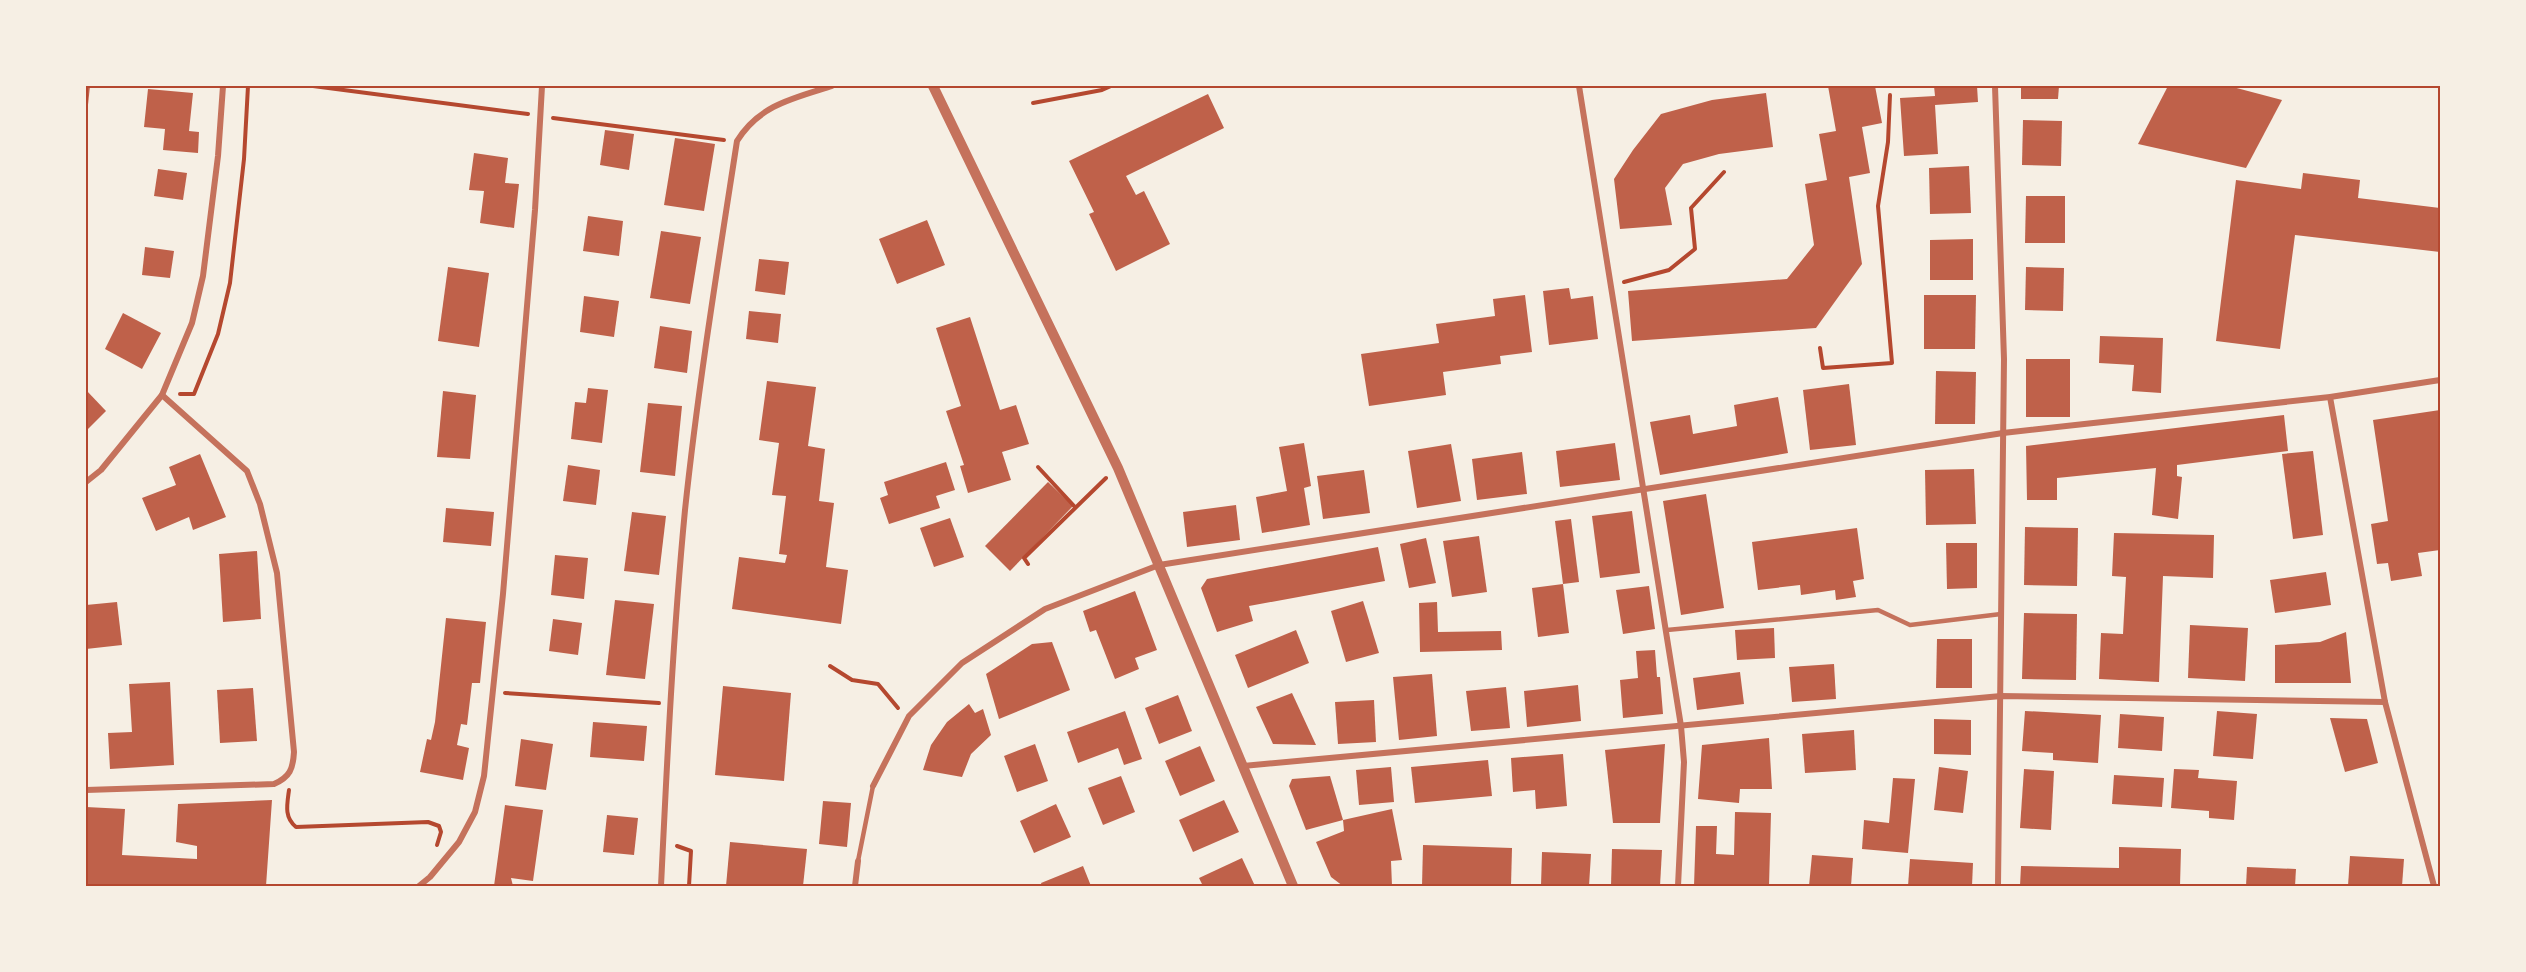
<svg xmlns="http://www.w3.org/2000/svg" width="2526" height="972" font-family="'Archivo Narrow',sans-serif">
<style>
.building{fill:#bf614a}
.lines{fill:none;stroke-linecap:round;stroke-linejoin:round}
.path{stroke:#b5482f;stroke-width:4}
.service{stroke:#c5725c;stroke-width:4.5}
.minor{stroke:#c5725c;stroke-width:6}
.tertiary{stroke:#c5725c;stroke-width:10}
.neatline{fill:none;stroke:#b5482f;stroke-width:2}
</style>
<rect width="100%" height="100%" fill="#f6efe4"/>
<g class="building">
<polygon points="86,86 90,86 87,114 86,114"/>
<polygon points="1828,86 1875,86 1882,123 1862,127 1870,173 1849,177 1862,264 1816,328 1632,341 1628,291 1787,279 1814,245 1805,184 1827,180 1819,134 1836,131"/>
<polygon points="1934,86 1977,86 1978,102 1935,105 1938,154 1904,156 1900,98 1935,96"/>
<polygon points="2021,86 2059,86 2058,99 2021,99"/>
<polygon points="2168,86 2229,86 2282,100 2246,168 2138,144"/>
<polygon points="148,89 193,93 189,131 199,132 198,153 163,150 165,129 144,127"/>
<polygon points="1766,93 1773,147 1719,154 1683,164 1665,188 1672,225 1620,229 1614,179 1633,150 1661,114 1712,100"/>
<polygon points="1208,94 1224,128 1126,176 1136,195 1144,191 1170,244 1116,271 1089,214 1094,212 1069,161"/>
<polygon points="2023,120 2062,121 2061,166 2022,165"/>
<polygon points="605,130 634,134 629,170 600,165"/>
<polygon points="675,138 715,144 704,211 664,205"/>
<polygon points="474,153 508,158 505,183 519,184 514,228 480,223 484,191 469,190"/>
<polygon points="1969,166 1971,213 1930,214 1929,168"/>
<polygon points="158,169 187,173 183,200 154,196"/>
<polygon points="2303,173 2360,180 2358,198 2440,208 2440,252 2295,235 2280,349 2216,341 2236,180 2301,189"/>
<polygon points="2026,196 2065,196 2065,243 2025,243"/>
<polygon points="588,216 623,221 619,256 583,251"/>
<polygon points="927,220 945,265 897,284 879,239"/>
<polygon points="661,231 701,237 690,304 650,298"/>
<polygon points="1973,239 1973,280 1930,280 1930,240"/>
<polygon points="145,247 174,251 170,278 142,275"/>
<polygon points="759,259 789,262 785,295 755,291"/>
<polygon points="448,267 489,273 479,347 438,341"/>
<polygon points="2026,267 2064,268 2063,311 2025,310"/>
<polygon points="1569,288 1571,299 1593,296 1598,339 1549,345 1543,291"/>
<polygon points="1525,295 1532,352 1500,356 1501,364 1443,372 1446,395 1369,406 1361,354 1439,343 1436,324 1495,316 1493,299"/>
<polygon points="1924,295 1976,295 1975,349 1924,349"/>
<polygon points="584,296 619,301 614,337 580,332"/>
<polygon points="749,311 781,314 778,343 746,339"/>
<polygon points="123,313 161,333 142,369 105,349"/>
<polygon points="970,317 1000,410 1016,405 1029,444 1002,452 1011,480 968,493 960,466 964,465 946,411 961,406 936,328"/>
<polygon points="660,326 692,331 687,373 654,368"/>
<polygon points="2100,336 2163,338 2161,393 2132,391 2134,365 2099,363"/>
<rect x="2026" y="359" width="44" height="58"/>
<polygon points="1936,371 1976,372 1975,424 1935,424"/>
<polygon points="767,381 816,387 808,446 825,449 819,501 834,503 826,567 848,570 841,624 732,609 739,557 785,563 787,555 779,554 786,496 772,495 779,443 759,440"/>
<polygon points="1849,384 1856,445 1810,450 1803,390"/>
<polygon points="588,388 608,390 602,443 571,439 575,402 586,403"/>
<polygon points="86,390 106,411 86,431"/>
<polygon points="443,391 476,395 470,459 437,457"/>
<polygon points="1778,397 1788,453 1660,475 1650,422 1690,415 1693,434 1737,426 1734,405"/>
<polygon points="648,403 682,406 675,476 640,472"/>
<polygon points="2440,410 2440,550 2418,553 2422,576 2391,581 2388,563 2377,564 2371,524 2388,521 2373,420"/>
<polygon points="2284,415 2288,451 2177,465 2177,476 2182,477 2178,519 2152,515 2156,468 2057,478 2057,500 2027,500 2026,446"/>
<polygon points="1304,443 1311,486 1304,488 1310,525 1262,533 1256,497 1287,491 1279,447"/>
<polygon points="1615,443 1620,480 1560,487 1556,451"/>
<polygon points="1451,444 1461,501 1417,508 1408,451"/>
<polygon points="2313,451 2323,535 2293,539 2282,454"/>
<polygon points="1522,452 1527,494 1477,500 1472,459"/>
<polygon points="200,454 226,517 193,530 189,517 156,531 142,498 176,485 169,467"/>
<polygon points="946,462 955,490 936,496 940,508 889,524 880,498 888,495 884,482"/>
<polygon points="568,465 600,470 596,505 563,501"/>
<polygon points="1974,469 1976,524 1926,525 1925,470"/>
<polygon points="1364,470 1370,513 1323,519 1317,476"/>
<polygon points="1048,482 1073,506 1010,571 985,546"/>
<polygon points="1706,494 1724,608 1681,615 1663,501"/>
<polygon points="1236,505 1240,540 1187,547 1183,512"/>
<polygon points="446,508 494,512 491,546 443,542"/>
<polygon points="1632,511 1640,573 1600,578 1592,516"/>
<polygon points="632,512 666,516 659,575 624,571"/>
<polygon points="950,518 964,557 934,567 920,528"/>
<polygon points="1571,519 1579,582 1563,584 1555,521"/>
<polygon points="2025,527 2078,528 2077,586 2024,585"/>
<polygon points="1857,528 1864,579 1853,581 1856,597 1836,600 1835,590 1801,595 1800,585 1758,590 1752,542"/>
<polygon points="2114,533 2214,535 2213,578 2163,576 2159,682 2099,679 2101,633 2123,634 2126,577 2112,576"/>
<polygon points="1479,536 1487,592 1452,597 1443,541"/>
<polygon points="1426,538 1436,583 1409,588 1400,544"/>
<polygon points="1946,543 1977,543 1977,588 1947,589"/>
<polygon points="1378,547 1385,581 1249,606 1253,621 1217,632 1201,588 1207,579"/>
<polygon points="257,551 261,619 223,622 219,554"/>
<polygon points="555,555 588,558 584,599 551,595"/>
<polygon points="2326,572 2331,605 2275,613 2270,580"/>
<polygon points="1563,584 1569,633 1538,637 1532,588"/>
<polygon points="1649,586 1655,629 1623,634 1616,590"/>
<polygon points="1135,591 1157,650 1135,658 1139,669 1115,679 1096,630 1090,632 1083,611"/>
<polygon points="615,600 654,604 645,679 606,675"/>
<polygon points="1363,601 1379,653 1346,662 1331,611"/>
<polygon points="117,602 122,645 86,649 86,605"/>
<polygon points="1437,602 1438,632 1501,631 1502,650 1420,652 1419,603"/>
<polygon points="2024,613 2077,614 2076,680 2022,679"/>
<polygon points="446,618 486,622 480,683 472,683 467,725 461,724 457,745 469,748 463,780 420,772 427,739 431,740 435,722"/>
<polygon points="553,619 582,623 578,655 549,651"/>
<polygon points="2190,625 2248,628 2245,681 2188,678"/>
<polygon points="1774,628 1775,658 1737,660 1735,630"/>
<polygon points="1296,630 1309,663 1248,688 1235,655"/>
<polygon points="2346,632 2351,683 2275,683 2275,645 2320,642"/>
<polygon points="1937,639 1972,639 1972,688 1936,688"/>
<polygon points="1052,642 1070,690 999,719 986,674 1032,644"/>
<polygon points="1655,650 1657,677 1660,677 1663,714 1623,718 1620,680 1638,678 1636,651"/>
<polygon points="1834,664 1836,699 1792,702 1789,667"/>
<polygon points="1740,672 1744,704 1697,710 1693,678"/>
<polygon points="1432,674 1437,736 1399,740 1393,677"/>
<polygon points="170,682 174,765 110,769 108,733 132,732 129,684"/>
<polygon points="1578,685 1581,721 1527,727 1524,691"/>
<polygon points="723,686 791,693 784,781 715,775"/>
<polygon points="1506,687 1510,728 1471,731 1466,691"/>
<polygon points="253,688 257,741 220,743 217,690"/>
<polygon points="1292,693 1316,745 1273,744 1256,707"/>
<polygon points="1178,695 1192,731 1159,744 1145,708"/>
<polygon points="1374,700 1376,742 1338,744 1335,702"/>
<polygon points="969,704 975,713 983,709 991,735 971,754 962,777 923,770 931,745 947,722"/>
<polygon points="1125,711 1142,759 1124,765 1118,748 1078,763 1067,732"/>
<polygon points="2025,711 2101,715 2098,763 2053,760 2053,753 2022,751"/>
<polygon points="2217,711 2257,714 2253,759 2213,756"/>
<polygon points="2120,714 2164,717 2162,751 2118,748"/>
<polygon points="2330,718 2367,719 2378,763 2345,772"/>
<polygon points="1934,719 1971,720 1971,755 1934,754"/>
<polygon points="593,722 647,726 644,761 590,757"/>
<polygon points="1854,730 1856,770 1805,773 1802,734"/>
<polygon points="1769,738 1772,789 1740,789 1739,803 1698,799 1702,745"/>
<polygon points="521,739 553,744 546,790 515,786"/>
<polygon points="1035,744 1048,781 1017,792 1004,756"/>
<polygon points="1665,744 1660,823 1613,823 1605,750"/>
<polygon points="1200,746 1215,781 1180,796 1165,761"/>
<polygon points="1563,754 1567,806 1536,809 1535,790 1513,792 1511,758"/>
<polygon points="1488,760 1492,796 1415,803 1411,767"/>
<polygon points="1391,767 1394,802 1359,805 1356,770"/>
<polygon points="1939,767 1968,771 1963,813 1934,810"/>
<polygon points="2024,769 2054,771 2051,830 2020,828"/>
<polygon points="2174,769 2199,770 2198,778 2237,781 2234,820 2209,818 2209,811 2171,808"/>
<polygon points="2114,775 2164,778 2162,807 2112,804"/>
<polygon points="1121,776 1135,812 1103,825 1088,788"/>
<polygon points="1330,776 1343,820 1306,830 1289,786 1292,779"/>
<polygon points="1893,778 1915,779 1908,853 1862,849 1864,820 1889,823"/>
<polygon points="272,800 266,886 86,886 86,807 125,809 122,855 197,859 197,846 176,842 178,804"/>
<polygon points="1224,800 1239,832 1193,852 1179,820"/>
<polygon points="823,801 851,803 847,847 819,844"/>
<polygon points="1056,804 1071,837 1034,853 1020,821"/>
<polygon points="505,805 543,810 533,881 511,878 513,886 494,886"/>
<polygon points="1392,809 1402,860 1391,861 1392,886 1343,886 1331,877 1316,842 1344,831 1343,820"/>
<polygon points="1735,812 1771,813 1769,886 1694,886 1696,826 1717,826 1716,854 1734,855"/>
<polygon points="607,815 638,818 634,855 603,852"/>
<polygon points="730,842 807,849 803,886 726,886"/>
<polygon points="1423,845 1512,848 1511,886 1422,886"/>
<polygon points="2119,847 2181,849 2180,886 2020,886 2021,866 2119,868"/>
<polygon points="1612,849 1662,850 1660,886 1611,886"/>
<polygon points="1542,852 1591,854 1589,886 1541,886"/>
<polygon points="1812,855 1853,858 1851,886 1809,886"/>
<polygon points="2350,856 2404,859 2402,886 2348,886"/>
<polygon points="1242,858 1255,886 1203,886 1199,878"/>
<polygon points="1910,859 1973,863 1972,886 1908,886"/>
<polygon points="1083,866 1091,886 1042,886 1041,883"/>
<polygon points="2247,867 2296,869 2295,886 2246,886"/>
</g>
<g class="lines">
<g class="path">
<polyline points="313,86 528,114"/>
<polyline points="1033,103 1102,90 1111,86"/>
<polyline points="553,118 724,140"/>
<polyline points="1624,282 1669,270 1695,249 1691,208 1724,172"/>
<polyline points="1820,348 1823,368 1892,363 1878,206 1888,142 1890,95"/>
<polyline points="180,394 194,394 218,334 230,283 244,159 248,86"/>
<polyline points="1038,467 1075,507"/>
<polyline points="1028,564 1024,558 1106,478"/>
<polyline points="830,666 852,680 878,684 898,708"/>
<polyline points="505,693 659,703"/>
<path d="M289 790C287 805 284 817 296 827L428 822 439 826 441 832 437 845"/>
<polyline points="677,846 691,851 689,886"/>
</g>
<g class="service">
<polyline points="1667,630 1878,610 1910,625 2001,614"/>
<polyline points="858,861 873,786"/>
</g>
<g class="minor">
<polyline points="1579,86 1681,726 1684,762 1678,886"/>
<polyline points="1995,86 2004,359 1998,886"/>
<polyline points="2330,397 2385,702 2434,886"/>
<polyline points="86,482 101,470 162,395 192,323 203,276 218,156 223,86"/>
<polyline points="1243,766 2001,696 2385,702"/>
<polyline points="873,786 909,716 962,663 1045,609 1159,565 2003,433 2330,397 2440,380"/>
<path d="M86 790 274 784C290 777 293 769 294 752L277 573 260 504 247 471 162 395"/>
<polyline points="419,886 430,877 459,842 475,812 484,776 503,594 535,210 542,86"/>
<path d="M661 886C667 761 673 635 685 510 698 387 718 264 737 141 759 105 794 98 832 86"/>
<polyline points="855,886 858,861"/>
</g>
<polyline class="tertiary" points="933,86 1118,468 1293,886"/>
</g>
<rect width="2526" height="972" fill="none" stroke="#f6efe4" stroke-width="174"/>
<rect x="87" y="87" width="2352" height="798" class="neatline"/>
</svg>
